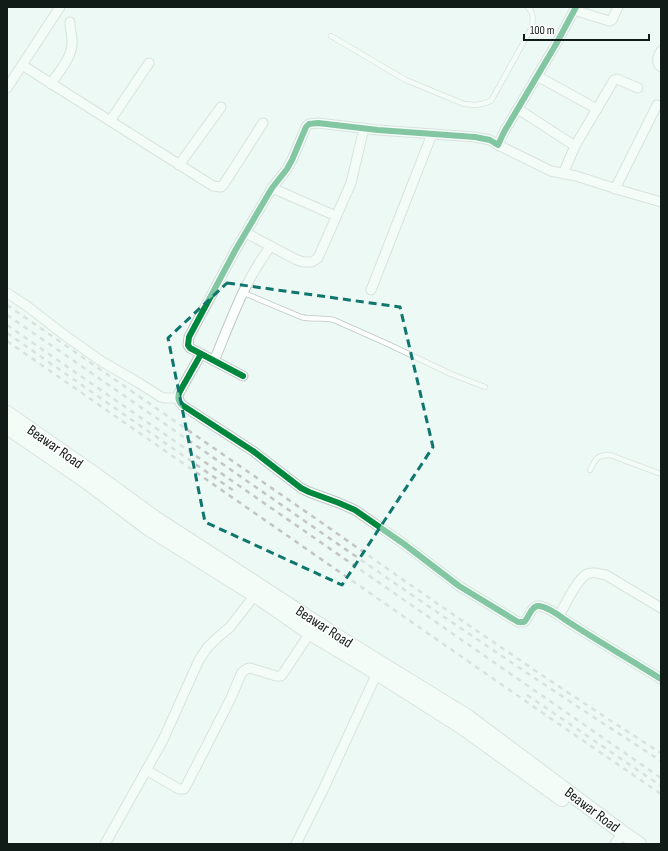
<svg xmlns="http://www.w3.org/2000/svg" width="668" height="851" font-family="'Sofia Sans Condensed',sans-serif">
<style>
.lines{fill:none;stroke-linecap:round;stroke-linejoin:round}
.lane-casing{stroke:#bdc8c3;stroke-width:6}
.street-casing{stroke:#bdc8c3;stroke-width:11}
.primary-casing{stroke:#bdc8c3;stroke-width:16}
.lane{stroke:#fcfefd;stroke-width:4.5}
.street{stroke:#fcfefd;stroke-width:9}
.primary{stroke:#fcfefd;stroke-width:14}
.rail{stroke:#c2c5c4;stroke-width:2.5;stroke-dasharray:5 5;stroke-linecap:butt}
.cycleway-casing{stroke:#fff;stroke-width:8}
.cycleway{stroke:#00873e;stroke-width:6}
.marked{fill:none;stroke:#0f766e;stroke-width:3;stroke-dasharray:8 5;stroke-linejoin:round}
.labels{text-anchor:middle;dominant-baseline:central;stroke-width:3;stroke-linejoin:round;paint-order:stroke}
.street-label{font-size:15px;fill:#111b18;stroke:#fff}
</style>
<rect width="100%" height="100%" fill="#edf9f4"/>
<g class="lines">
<g class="lane-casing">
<g id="lane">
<path d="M331 36 392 72 406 80 464 104 475 105 482 104 491 101 532 27C533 18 534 14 528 7"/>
<path d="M244 293 301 317C313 320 323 317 334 320L390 345 451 374 485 387"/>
<path d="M590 470C596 459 596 455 610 455L661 474"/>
</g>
</g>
<g class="street-casing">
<g id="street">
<polyline points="574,10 609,21 612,20 618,7"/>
<path d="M661 51C658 56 655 62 661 67"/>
<polyline points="22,65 213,186 221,187 224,184 263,123"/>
<polyline points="537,76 597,109"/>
<path d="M51 84C59 71 73 57 72 41 72 35 70 29 70 22"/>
<polyline points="7,88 60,7"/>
<polyline points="518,109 575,146"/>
<polyline points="110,121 149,63"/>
<polyline points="498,145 551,171 576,176 623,191 661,202"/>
<polyline points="179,165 221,107"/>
<polyline points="563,174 575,146 614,80 617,79 638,88"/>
<polyline points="272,188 336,216"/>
<polyline points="615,189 657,105"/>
<polyline points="246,233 295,259 303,262 312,262 318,258 351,183 364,128"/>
<polyline points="371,290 432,134"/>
<polyline points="7,293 27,306 63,334 101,361 139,383 161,397 165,398 178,398"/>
<path d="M201 354 179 393C178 398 178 401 182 405L253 451 301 488 309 492 339 503 355 510 404 544 459 586 518 622H524C529 618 530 608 537 606 544 605 559 615 564 619 596 640 629 659 661 679"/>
<path d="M214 361C230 323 245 279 271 246"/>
<polyline points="243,376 190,348 188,345 189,337 236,249 272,188 287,169 292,160 306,127 309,124 318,123 378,130 475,137 490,140 498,145 504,132 555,46 576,7"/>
<path d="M559 616C565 605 577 579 587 574 593 571 600 574 606 575L661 608"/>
<path d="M146 770 179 789H184L186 786 231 698 241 674C243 671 245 669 250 668L276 676H281L284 672 310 633"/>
<polyline points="105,844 163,740 199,660 207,648 217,638 230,627 255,595"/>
<polyline points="296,844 324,788 377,673"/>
<polyline points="615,844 623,833"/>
</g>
</g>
<g class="primary-casing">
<g id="primary">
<polyline points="7,413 93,473 155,518 335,635 468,717 623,833 639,844"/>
<polyline points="7,427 87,482 148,528 255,595 310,633 377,673 462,727 562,799"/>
</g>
</g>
<use href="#lane" class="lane"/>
<use href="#street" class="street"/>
<use href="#primary" class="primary"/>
<g class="rail">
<path d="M7 305C110 376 212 447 315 518 429 598 543 678 661 753"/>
<path d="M7 315C225 464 439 618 661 761"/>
<polyline points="7,325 661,778"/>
<polyline points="7,333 237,493"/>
<polyline points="7,341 534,707 661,794"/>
<polyline points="527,695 661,786"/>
</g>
<g class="cycleway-casing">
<g id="cycleway">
<path d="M201 354 179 393C178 398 178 401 182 405L253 451 301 488 309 492 339 503 355 510 404 544 459 586 518 622H524C529 618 530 608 537 606 544 605 559 615 564 619 596 640 629 659 661 679"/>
<polyline points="243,376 190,348 188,345 189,337 236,249 272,188 287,169 292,160 306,127 309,124 318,123 378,130 475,137 490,140 498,145 504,132 555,46 576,7"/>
</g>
</g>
<use href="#cycleway" class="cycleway"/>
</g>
<path d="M0 0H668V851H0ZM227 283 400 307 433 447 342 585 205 522 168 338Z" fill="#edf9f4" fill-opacity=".55" fill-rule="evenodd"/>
<path class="marked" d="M227 283 400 307 433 447 342 585 205 522 168 338Z"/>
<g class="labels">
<g class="street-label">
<text transform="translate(55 447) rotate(35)">Beawar Road</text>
<text transform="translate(324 627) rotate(33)">Beawar Road</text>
<text transform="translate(592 810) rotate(37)">Beawar Road</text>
</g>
</g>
<rect width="668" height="851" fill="none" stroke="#111b18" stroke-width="16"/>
<path d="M524 34v6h125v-6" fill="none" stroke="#111b18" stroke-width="2"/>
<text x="530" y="34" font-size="12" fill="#111b18" stroke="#ffffff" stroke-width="3" paint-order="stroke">100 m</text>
</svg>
